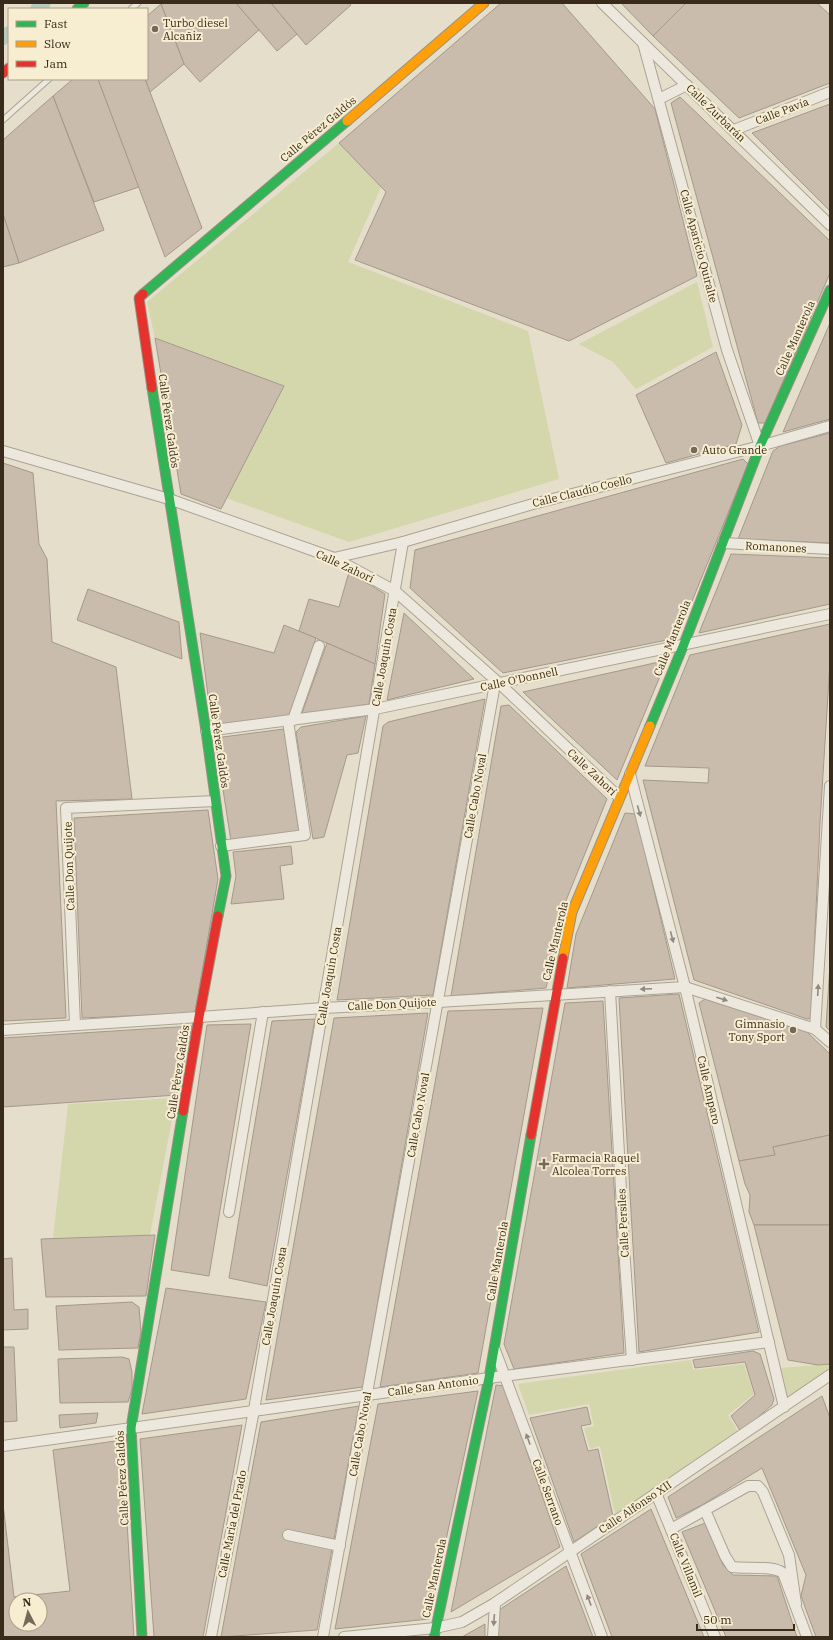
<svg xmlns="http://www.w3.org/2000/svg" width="833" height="1640" font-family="'IBM Plex Serif',serif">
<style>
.green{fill:#d4d6ac}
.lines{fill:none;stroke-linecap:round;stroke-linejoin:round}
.canal{stroke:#b7cabf;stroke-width:14}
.building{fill:#c9bcac;stroke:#a5998a;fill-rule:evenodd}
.lane-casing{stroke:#aaa395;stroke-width:7}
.street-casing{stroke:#aaa395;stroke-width:12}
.fast-casing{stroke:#9a9284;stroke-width:11}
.slow-casing{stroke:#9a9284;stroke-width:11}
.jam-casing{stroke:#9a9284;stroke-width:11}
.lane{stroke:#ede8de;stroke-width:5}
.street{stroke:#ede8de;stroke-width:10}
.fast{stroke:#30b455;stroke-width:9}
.slow{stroke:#ff9f0a;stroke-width:9}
.jam{stroke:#e5322d;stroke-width:9}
.oneway{fill:#938a7d}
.poi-dot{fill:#756a59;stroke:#f7edd0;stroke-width:1.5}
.labels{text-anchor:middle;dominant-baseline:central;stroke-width:4;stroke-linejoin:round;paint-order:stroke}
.poi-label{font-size:11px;fill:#392b1c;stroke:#f7edd0;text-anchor:start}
.street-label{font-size:11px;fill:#392b1c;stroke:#f7edd0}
</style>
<rect width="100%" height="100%" fill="#e5decb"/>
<g class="green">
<polygon points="339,143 381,187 348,262 528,331 559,479 349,542 226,498 284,386 155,338 147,302"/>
<polygon points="697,282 713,347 636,389 613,362 579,344"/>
<polygon points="176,1098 150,1235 53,1238 68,1104"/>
<polygon points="691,1360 693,1370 744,1364 754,1394 728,1415 739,1433 660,1486 615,1514 600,1446 590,1449 584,1428 594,1426 589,1404 529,1415 518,1384"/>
<polygon points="830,1364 830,1372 784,1407 782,1395 781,1368"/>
</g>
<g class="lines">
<g class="canal">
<polyline points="37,9 44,3"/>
<polyline points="3,38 9,33"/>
</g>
</g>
<g class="building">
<polygon points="162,3 236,3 259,30 200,82 184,64 161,4"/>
<polygon points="236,3 271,3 297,34 277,51"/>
<polygon points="271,3 349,3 351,5 306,45"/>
<polygon points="501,3 562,3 655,109 697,276 569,341 355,260 386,192 339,143"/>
<polygon points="621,3 686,3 653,36"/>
<polygon points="686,3 817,3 830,15 830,83 739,118 653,36"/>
<polygon points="161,4 184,64 150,92 145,79 147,79 147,16"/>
<polygon points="73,79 98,79 139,187 94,202 53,96"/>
<polygon points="98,79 145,79 202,228 165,257"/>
<polygon points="53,96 104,230 19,263 3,214 3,140"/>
<polygon points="680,97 830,241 830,273 765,423 758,423 671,103"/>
<polygon points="830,104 830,211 752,133"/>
<polygon points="3,214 19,263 3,267"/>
<polygon points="830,323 830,419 783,432"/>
<polygon points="155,338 284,386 221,509 181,494"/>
<polygon points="716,352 742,425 736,444 666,463 636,395"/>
<polygon points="830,433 830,543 738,539 773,451 780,446"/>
<polygon points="743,459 748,464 677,638 503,673 410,588 415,550"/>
<polygon points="3,463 33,473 39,544 47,559 52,642 116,667 132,799 56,801 66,1018 3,1021"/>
<polygon points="731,554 830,558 830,604 699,633"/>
<polygon points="349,572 385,594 375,664 299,631 309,599 339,607"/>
<polygon points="88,589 179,622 182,659 77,620"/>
<polygon points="404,613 474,679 387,700"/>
<polygon points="830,624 830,662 820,823 811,1018 807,1019 694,980 643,780 708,783 709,768 645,766 690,655"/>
<polygon points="284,625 316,638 289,716 212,727 200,633 274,653"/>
<polygon points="327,643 375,664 369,704 301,716"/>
<polygon points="659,662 663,669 617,780 523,692"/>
<polygon points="485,699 433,995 337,1000 383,726 388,722"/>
<polygon points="509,705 607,799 565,903 546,988 451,996 501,706"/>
<polygon points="366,716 358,753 347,755 324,837 313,839 296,732 301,727"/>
<polygon points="284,729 299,832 231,841 215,738"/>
<polygon points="208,810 218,879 195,1013 82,1018 74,818"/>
<polygon points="625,813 636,814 675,979 567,988 576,934"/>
<polygon points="291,846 293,864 280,866 284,899 231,904 236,876 233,852"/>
<polygon points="830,964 830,1031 826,1027"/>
<polygon points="679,994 759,1332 639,1352 619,998"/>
<polygon points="705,999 807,1032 830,1054 830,1135 773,1147 775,1155 739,1161 699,1003"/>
<polygon points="603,1001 624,1353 514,1369 504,1344 565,1003"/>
<polygon points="543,1008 478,1373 380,1387 448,1011"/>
<polygon points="428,1013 363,1387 266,1400 334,1018"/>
<polygon points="315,1019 267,1286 229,1278 272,1021"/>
<polygon points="251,1024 209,1276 171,1270 207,1025"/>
<polygon points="192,1026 177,1095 3,1107 3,1038"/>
<polygon points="830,1135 830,1225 754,1225 749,1212 750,1195 745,1184 739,1161 775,1155 773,1147"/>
<polygon points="754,1225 830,1225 830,1364 818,1365 788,1360"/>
<polygon points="155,1235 146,1296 46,1297 41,1239"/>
<polygon points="12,1258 14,1310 28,1309 28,1329 3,1330 3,1259"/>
<polygon points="166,1288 266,1302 246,1399 142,1414"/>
<polygon points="132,1302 139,1307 141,1332 138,1348 59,1350 56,1306"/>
<polygon points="3,1347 14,1347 17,1421 3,1422"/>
<polygon points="753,1351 760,1354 774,1399 772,1405 741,1432 731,1416 755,1395 745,1362 695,1368 693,1360"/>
<polygon points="122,1357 129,1359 132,1372 132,1389 128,1402 60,1403 58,1359"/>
<polygon points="496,1385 504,1386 560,1547 451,1612"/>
<polygon points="478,1391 429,1619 335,1629 378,1404"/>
<polygon points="822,1396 830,1418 830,1637 816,1637 801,1596 806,1575 762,1468 702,1505 676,1518 668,1497"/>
<polygon points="359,1406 334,1539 288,1530 286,1540 332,1549 317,1630 221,1637 261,1422"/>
<polygon points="587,1407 591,1424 581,1426 588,1451 598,1449 613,1516 574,1542 530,1418"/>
<polygon points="98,1413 96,1423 60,1428 59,1415"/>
<polygon points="242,1425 203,1637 154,1637 140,1439"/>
<path d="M122 1440 134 1637H3V1504L14 1597 70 1591 53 1450ZM16 1600H40V1624H16Z"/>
<polygon points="651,1509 704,1637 612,1637 581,1554"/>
<polygon points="705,1523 723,1565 733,1575 777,1576 797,1637 726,1637 682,1532"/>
<polygon points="566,1566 593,1637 498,1637 499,1610"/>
<polygon points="485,1624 485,1637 462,1637"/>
</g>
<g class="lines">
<g class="lane-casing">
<g id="lane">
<polyline points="131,9 138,3"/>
<polyline points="3,120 49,79"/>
</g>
</g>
<g class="street-casing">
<g id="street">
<polyline points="602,3 830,225"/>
<polyline points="643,43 727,350 760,446"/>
<polyline points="659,99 687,85"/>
<polyline points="734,130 830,92"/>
<polyline points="3,451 169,499 334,558 395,591 499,683 619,797"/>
<polyline points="723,543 830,549"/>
<polyline points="334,558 403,542 533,504 760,446 830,426"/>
<polyline points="293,720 319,646"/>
<polyline points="206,731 375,709 830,614"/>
<polyline points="630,774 685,987 784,1407"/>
<polyline points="221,846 305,835 288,721"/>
<polyline points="610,991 625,1262 632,1360"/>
<polyline points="75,1025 66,808 215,801"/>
<polyline points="815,1029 830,786"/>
<polyline points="3,1030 199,1017 324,1008 438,1002 685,987 815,1029 830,1042"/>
<polyline points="229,1212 263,1012"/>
<polyline points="495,1350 602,1637"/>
<polyline points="3,1446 489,1378 769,1342"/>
<polyline points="656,1493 715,1637"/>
<polyline points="671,1529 705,1510"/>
<polyline points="288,1535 340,1546"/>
<path d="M796 1604 789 1555 763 1492 758 1486H748L705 1510 725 1556 732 1567C747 1569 773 1565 783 1573L807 1637"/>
<polyline points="211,1637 254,1410 403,542"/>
<polyline points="323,1637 495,684"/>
<polyline points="344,1637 435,1628 462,1622 495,1603 830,1375"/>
<polyline points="493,1637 495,1603"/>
</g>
</g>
<g class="fast-casing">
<g id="fast">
<polyline points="77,9 84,3"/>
<polyline points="143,294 347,121"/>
<polyline points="152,388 206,731 226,876 218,916"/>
<polyline points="650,726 684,644 760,446 830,290"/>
<polyline points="142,1637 131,1428 183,1111"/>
<polyline points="434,1637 489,1378 531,1135"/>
</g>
</g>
<g class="slow-casing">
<g id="slow">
<polyline points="347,121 484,3"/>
<polyline points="563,958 572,912 650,726"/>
</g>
</g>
<g class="jam-casing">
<g id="jam">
<polyline points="3,73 9,68"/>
<polyline points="143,294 139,298 152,388"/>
<polyline points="183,1111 199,1017 218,916"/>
<polyline points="531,1135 563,958"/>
</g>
</g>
<use href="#lane" class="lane"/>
<use href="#street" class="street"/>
<use href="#fast" class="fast"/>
<use href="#slow" class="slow"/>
<use href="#jam" class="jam"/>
</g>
<defs><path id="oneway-solid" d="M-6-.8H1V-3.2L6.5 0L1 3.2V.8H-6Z"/></defs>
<g class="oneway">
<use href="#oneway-solid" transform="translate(639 811) rotate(75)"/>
<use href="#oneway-solid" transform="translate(672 937) rotate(75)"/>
<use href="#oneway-solid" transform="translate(646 989) rotate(177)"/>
<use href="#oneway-solid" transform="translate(818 990) rotate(-87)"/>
<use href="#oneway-solid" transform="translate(722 999) rotate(18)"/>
<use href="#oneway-solid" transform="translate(528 1439) rotate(-110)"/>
<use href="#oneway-solid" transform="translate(589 1600) rotate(-110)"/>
<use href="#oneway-solid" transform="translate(494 1620) rotate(94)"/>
</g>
<g class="poi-dot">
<circle cx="155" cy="29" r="4"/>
<circle cx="694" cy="450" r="4"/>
<circle cx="793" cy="1030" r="4"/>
<path d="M542 1158h4v4h4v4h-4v4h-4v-4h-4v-4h4z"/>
</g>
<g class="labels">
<g class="poi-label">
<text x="163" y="23">Turbo diesel<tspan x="163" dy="13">Alcañiz</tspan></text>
<text x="702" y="450">Auto Grande</text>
<text x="785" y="1024" text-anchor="end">Gimnasio<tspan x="785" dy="13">Tony Sport</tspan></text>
<text x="552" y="1158">Farmacia Raquel<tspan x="552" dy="13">Alcolea Torres</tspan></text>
</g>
<g class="street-label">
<text transform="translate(782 111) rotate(-21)">Calle Pavía</text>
<text transform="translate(716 113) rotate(44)">Calle Zurbarán</text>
<text transform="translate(318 129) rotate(-40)">Calle Pérez Galdós</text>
<text transform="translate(699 246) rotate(75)">Calle Aparicio Quiralte</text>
<text transform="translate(795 338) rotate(-66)">Calle Manterola</text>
<text transform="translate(169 421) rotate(82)">Calle Pérez Galdós</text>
<text transform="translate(582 491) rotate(-14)">Calle Claudio Coello</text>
<text transform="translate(776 547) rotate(3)">Romanones</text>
<text transform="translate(345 566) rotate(25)">Calle Zahorí</text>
<text transform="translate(672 638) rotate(-68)">Calle Manterola</text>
<text transform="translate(384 657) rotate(-80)">Calle Joaquín Costa</text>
<text transform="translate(519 679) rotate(-12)">Calle O'Donnell</text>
<text transform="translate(219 741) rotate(82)">Calle Pérez Galdós</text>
<text transform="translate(592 772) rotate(43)">Calle Zahorí</text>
<text transform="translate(475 796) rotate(-80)">Calle Cabo Noval</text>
<text transform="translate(69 866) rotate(-92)">Calle Don Quijote</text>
<text transform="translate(555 941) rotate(-77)">Calle Manterola</text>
<text transform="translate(329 976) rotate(-80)">Calle Joaquín Costa</text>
<text transform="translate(392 1004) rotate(-3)">Calle Don Quijote</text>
<text transform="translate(178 1072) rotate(-81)">Calle Pérez Galdós</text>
<text transform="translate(709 1090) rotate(77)">Calle Amparo</text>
<text transform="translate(418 1115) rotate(-80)">Calle Cabo Noval</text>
<text transform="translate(623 1223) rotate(-93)">Calle Persiles</text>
<text transform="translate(497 1261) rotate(-80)">Calle Manterola</text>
<text transform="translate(274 1296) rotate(-80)">Calle Joaquín Costa</text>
<text transform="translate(433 1386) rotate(-8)">Calle San Antonio</text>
<text transform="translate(360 1434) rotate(-80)">Calle Cabo Noval</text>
<text transform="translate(122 1478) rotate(-93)">Calle Pérez Galdós</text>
<text transform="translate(548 1492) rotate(70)">Calle Serrano</text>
<text transform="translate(635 1507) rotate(-34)">Calle Alfonso XII</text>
<text transform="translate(232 1524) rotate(-79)">Calle Maria del Prado</text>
<text transform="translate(686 1565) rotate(68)">Calle Villamil</text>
<text transform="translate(434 1578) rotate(-78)">Calle Manterola</text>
</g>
</g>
<rect width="833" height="1640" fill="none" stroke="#392b1c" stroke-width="8"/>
<rect x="8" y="8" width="140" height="72" fill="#f7edd0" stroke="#ab9f88"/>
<rect x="16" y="21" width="20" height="6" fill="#30b455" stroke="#ab9f88"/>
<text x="44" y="28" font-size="12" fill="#392b1c">Fast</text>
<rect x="16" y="41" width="20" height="6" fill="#ff9f0a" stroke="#ab9f88"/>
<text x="44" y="48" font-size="12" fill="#392b1c">Slow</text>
<rect x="16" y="61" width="20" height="6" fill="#e5322d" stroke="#ab9f88"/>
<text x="44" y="68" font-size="12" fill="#392b1c">Jam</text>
<g transform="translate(28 1612) rotate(354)"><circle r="19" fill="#f7edd0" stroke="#ab9f88"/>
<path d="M0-3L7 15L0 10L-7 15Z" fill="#756a59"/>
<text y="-6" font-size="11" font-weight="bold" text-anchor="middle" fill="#392b1c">N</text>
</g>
<path d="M697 1624v6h97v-6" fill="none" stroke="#392b1c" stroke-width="2"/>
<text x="703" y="1624" font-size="12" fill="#392b1c" stroke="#f7edd0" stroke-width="3" paint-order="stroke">50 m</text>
</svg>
